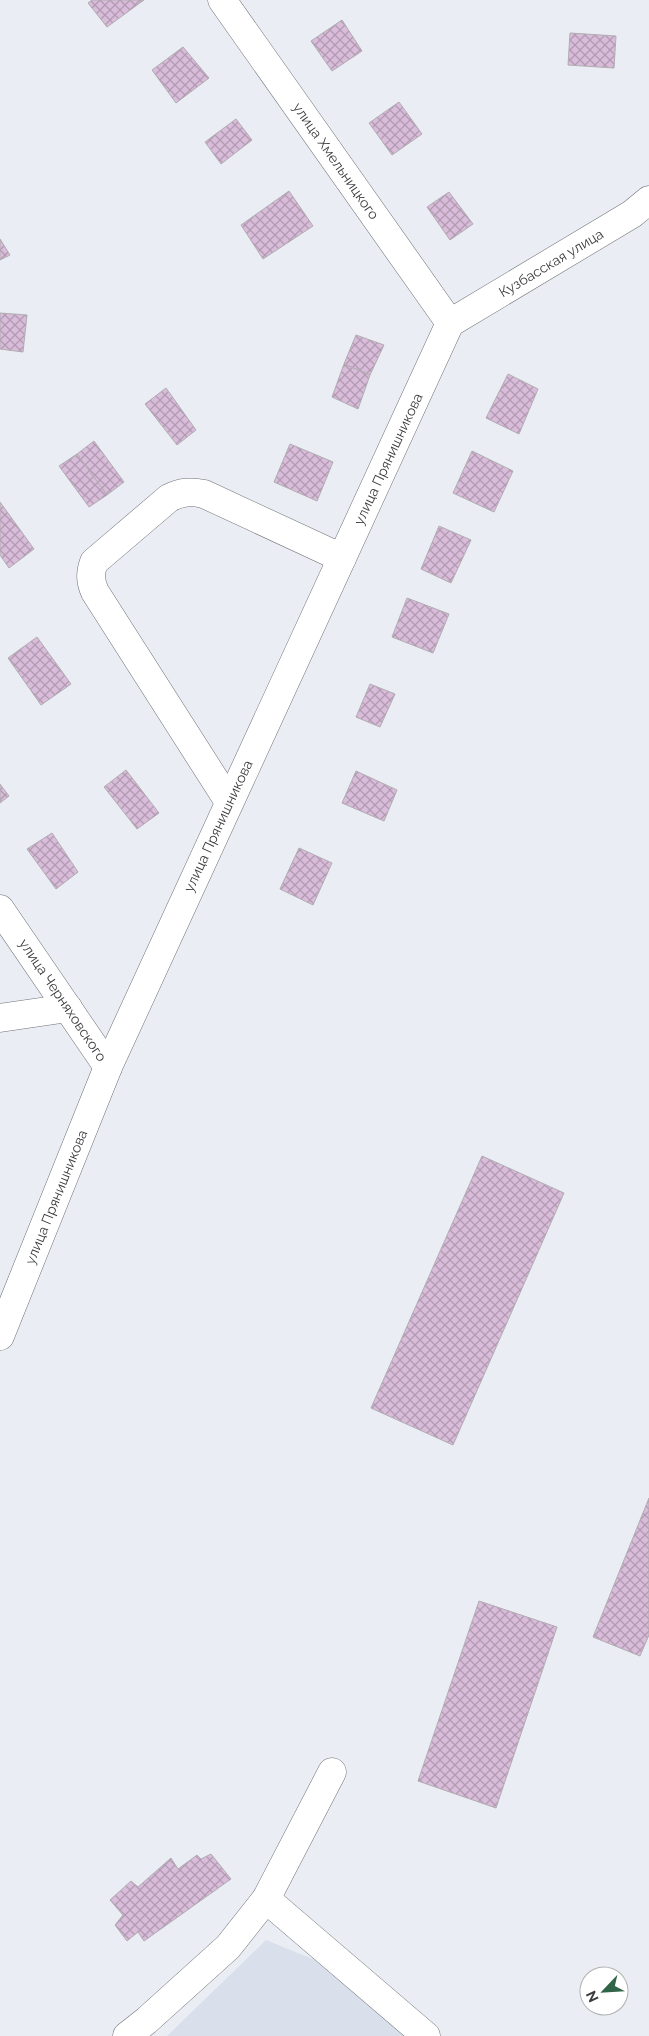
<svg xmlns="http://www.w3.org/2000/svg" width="649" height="2036" font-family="Raleway,sans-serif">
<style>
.built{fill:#d9dfeb}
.building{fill:url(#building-cross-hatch);stroke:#b1adb1}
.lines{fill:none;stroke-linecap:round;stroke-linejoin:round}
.minor-casing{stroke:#6f7277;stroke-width:29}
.minor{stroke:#fff;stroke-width:28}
.labels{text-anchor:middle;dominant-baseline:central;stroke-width:4;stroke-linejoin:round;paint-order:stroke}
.street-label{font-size:14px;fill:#3a3b3d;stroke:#fff}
</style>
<defs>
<pattern id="building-cross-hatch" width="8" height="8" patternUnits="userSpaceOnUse" patternTransform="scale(1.25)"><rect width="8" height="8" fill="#d9bcda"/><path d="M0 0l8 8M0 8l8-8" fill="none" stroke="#b19ab2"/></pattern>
</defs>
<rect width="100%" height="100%" fill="#eaedf3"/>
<polygon class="built" points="266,1940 315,1960 406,2036 167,2036"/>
<g class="building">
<polygon points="92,0 144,0 107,27 88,3"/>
<polygon points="342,20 362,51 332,71 311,41"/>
<polygon points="570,33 616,36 614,68 568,65"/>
<polygon points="183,47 209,78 176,103 152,70"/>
<polygon points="399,102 422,134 392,155 369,123"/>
<polygon points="236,119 252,140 221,164 205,142"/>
<polygon points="289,191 313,226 263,259 241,225"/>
<polygon points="449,192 473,224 450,240 427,207"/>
<polygon points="0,239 10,255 0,260"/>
<polygon points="0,313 27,315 23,352 0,349"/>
<polygon points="356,335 384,345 370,375 344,364"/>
<polygon points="344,364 370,375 358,409 332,397"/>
<polygon points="508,374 538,389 519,434 486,418"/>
<polygon points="166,388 196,430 177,445 145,404"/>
<polygon points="94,441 124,482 107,495 77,454"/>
<polygon points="290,444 333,462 317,501 274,482"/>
<polygon points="472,451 513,471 494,512 453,493"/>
<polygon points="77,454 107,495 89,507 59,466"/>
<polygon points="0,502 34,549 9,568 0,555"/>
<polygon points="439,526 471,540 451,583 421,569"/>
<polygon points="407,598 449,614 433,653 392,637"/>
<polygon points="37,637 71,684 41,705 8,658"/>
<polygon points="370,684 395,694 380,727 356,717"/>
<polygon points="126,770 159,813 137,829 104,787"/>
<polygon points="356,771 397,790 384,821 342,803"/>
<polygon points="0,784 9,796 0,803"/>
<polygon points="52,833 78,872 56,889 27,849"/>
<polygon points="299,848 332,863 313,905 280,889"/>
<polygon points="482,1156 564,1193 453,1445 371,1408"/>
<polygon points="649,1498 649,1635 640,1656 593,1637"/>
<polygon points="479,1601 557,1627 496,1808 418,1781"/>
<polygon points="211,1854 231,1879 144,1941 138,1932 127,1941 115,1925 123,1915 110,1900 131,1881 138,1887 171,1858 178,1869 197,1855 201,1859"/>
</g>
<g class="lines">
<g class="minor-casing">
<g id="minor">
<polyline points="222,0 450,323"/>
<polyline points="450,323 632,214 649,200"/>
<path d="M229 802 95 592C90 581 90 573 94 562L169 498C181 492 190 491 204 494L342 558"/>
<polyline points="0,909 108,1067"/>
<polyline points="0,1018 68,1008"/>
<polyline points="0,1336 108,1067 450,323"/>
<polyline points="266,1899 426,2036"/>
<polyline points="127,2036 146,2021 228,1947 266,1899 332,1772"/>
</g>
</g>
<use href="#minor" class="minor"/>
</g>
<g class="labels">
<g class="street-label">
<text transform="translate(336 161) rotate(55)">улица Хмельницкого</text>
<text transform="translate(551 263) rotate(-31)">Кузбасская улица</text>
<text transform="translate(388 459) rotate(-65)">улица Прянишникова</text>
<text transform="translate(218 826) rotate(-65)">улица Прянишникова</text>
<text transform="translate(63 1000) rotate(56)">улица Черняховского</text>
<text transform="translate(56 1197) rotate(-68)">улица Прянишникова</text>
</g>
</g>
<g transform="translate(604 1991) rotate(245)"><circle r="24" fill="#ffffff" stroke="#b0b1b1"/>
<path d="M0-4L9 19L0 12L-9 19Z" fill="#31654a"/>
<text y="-8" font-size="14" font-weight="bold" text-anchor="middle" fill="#3a3b3d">N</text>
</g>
</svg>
